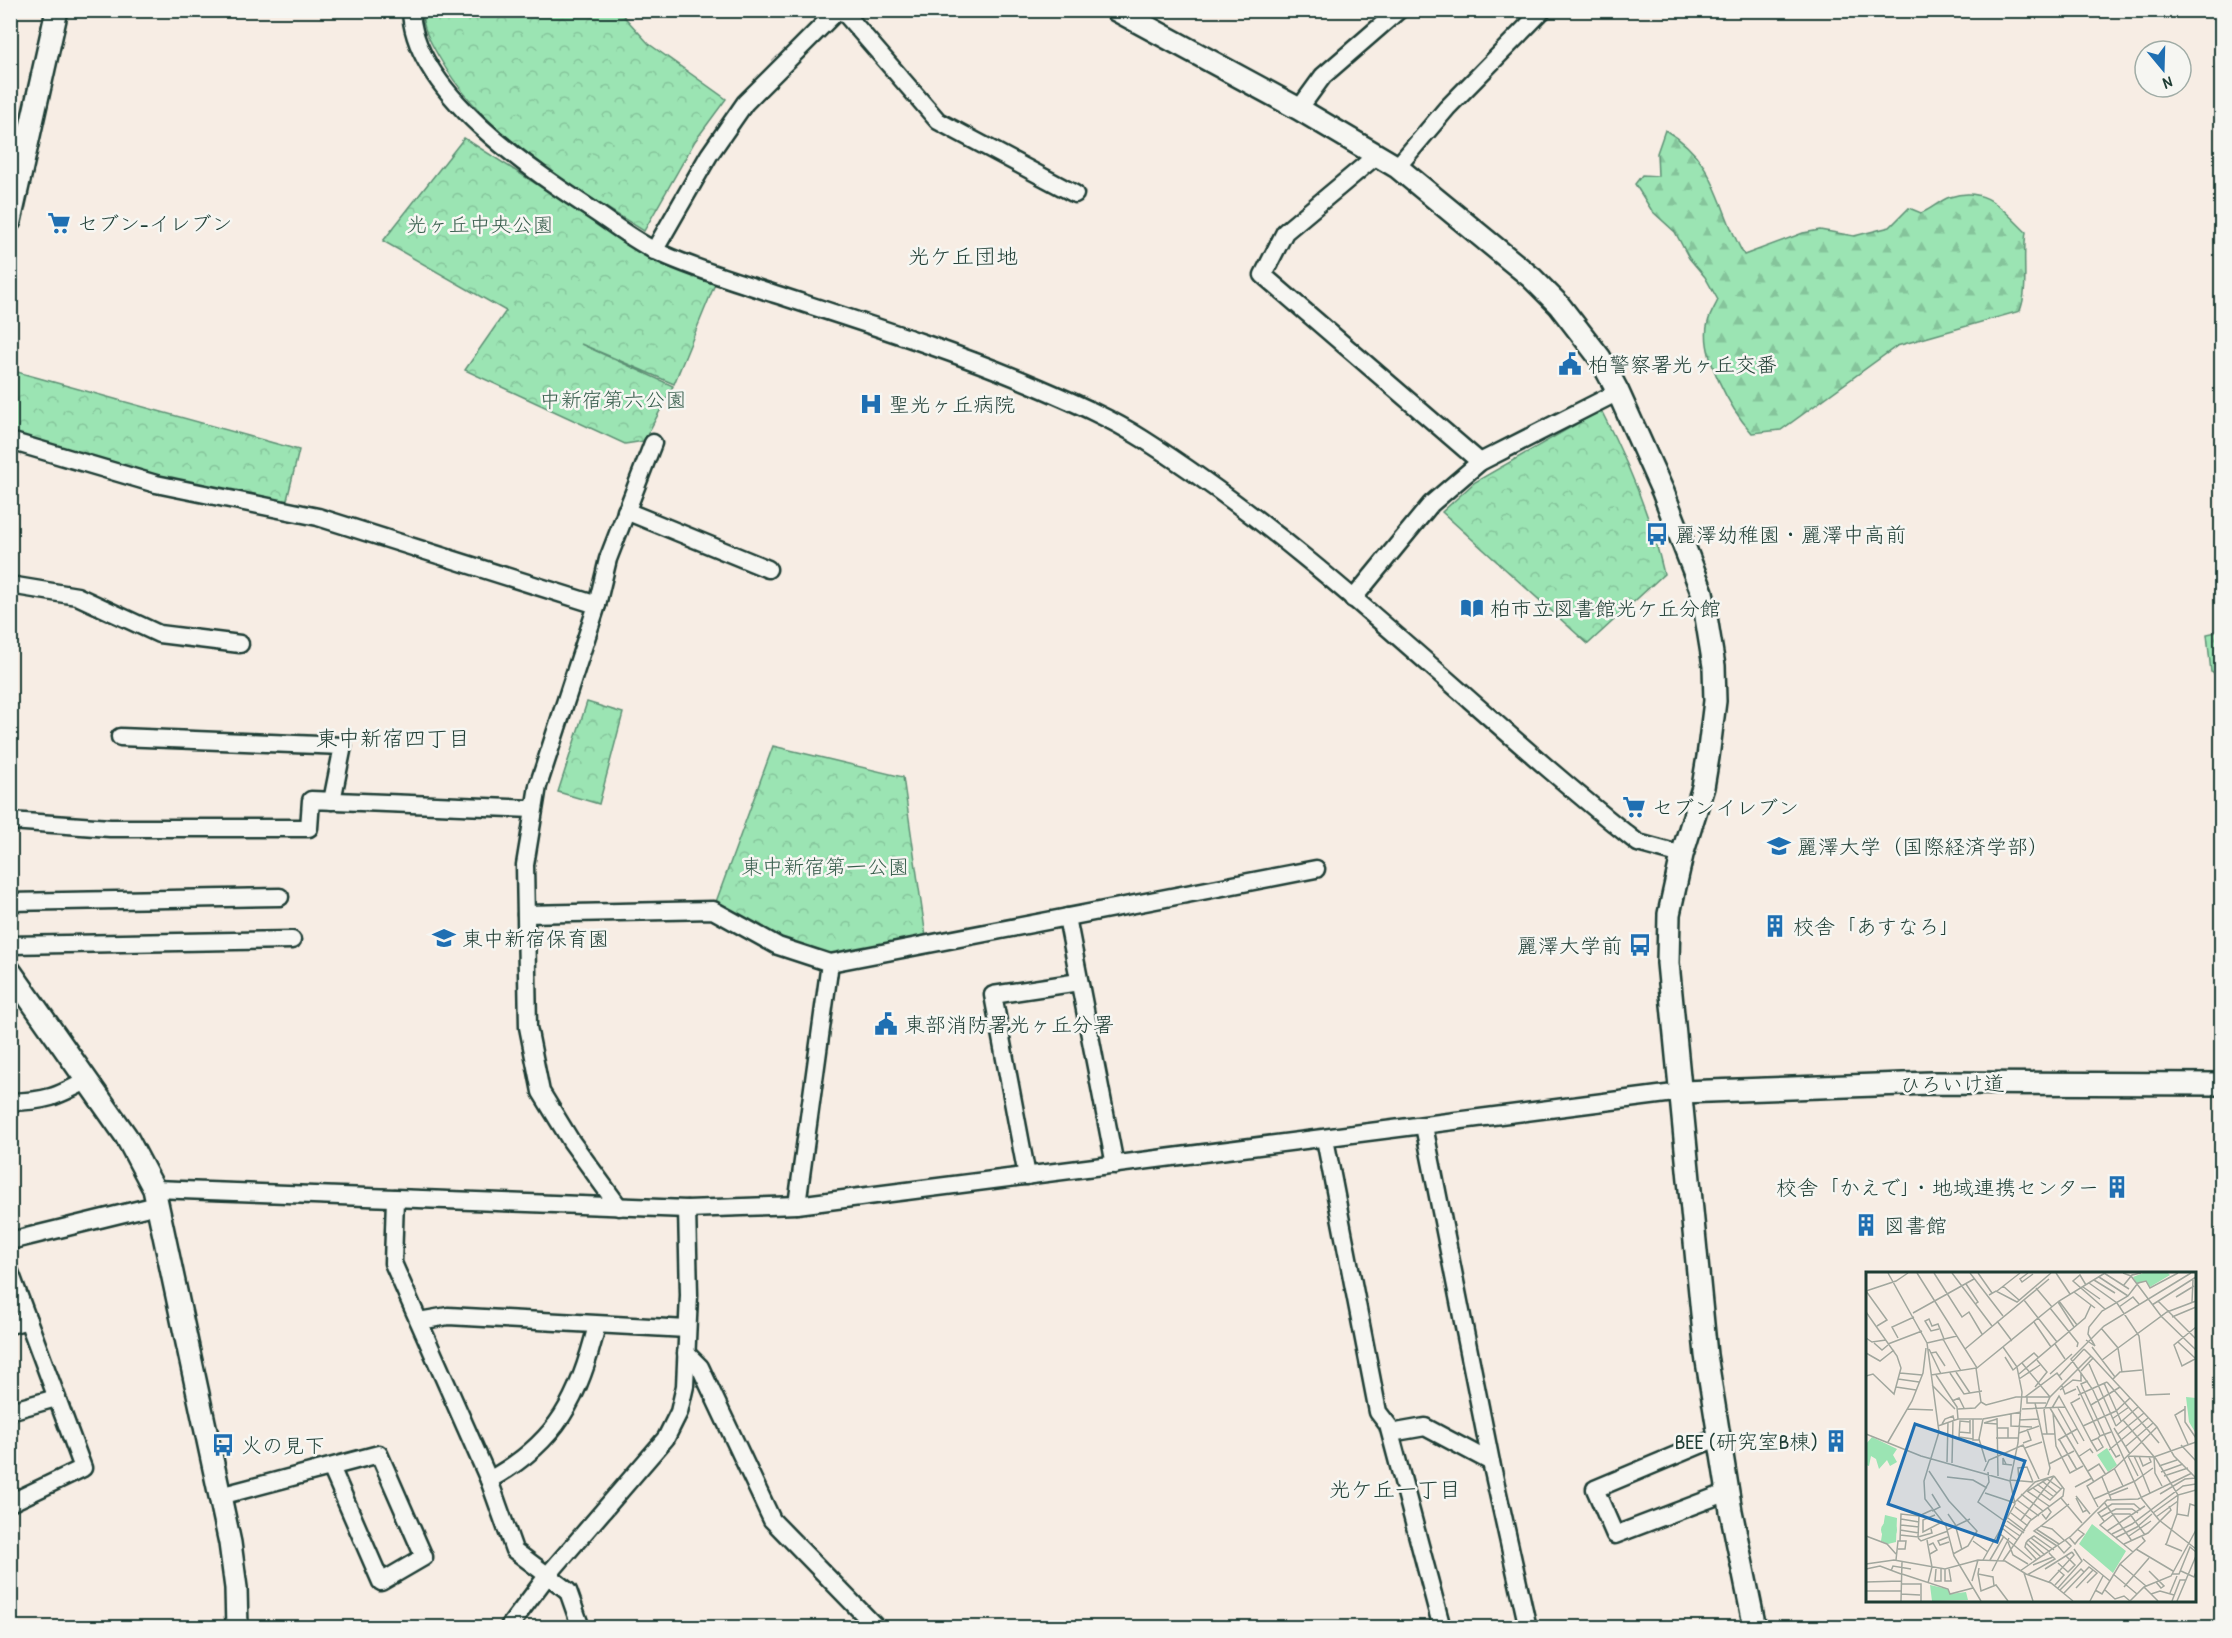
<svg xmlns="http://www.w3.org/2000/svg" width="2232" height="1638" font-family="'Patrick Hand','Klee One',sans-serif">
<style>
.forest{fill:url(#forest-firs);stroke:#5d9074;stroke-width:1.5}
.park{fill:url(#park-crowns);stroke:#5d9074;stroke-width:1.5}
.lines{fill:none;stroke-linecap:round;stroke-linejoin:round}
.minor-casing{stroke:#1f3d34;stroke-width:21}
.tertiary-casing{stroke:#1f3d34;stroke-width:26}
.minor{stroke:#f6f6f2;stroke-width:16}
.tertiary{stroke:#f6f6f2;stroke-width:21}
.labels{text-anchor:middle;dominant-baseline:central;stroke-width:5;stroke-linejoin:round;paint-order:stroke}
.poi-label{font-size:21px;fill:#1f3d34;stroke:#f6f6f2;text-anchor:start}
.park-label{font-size:21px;fill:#385e4d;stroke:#f6f6f2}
.street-label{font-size:21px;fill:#1f3d34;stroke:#f6f6f2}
.neighbourhood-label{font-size:22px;fill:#1f3d34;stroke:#f6f6f2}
.inset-road{fill:none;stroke:#a1a79e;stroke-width:1.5}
.view{fill:#1f6fb2;fill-opacity:0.15;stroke:#1f6fb2;stroke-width:3}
.inset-edge{fill:none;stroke:#1f3d34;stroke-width:3}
</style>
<defs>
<pattern id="forest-firs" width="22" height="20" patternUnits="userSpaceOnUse" patternTransform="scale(1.5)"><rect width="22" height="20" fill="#9be4b3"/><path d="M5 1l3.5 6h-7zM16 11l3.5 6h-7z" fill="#85c49b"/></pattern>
<pattern id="park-crowns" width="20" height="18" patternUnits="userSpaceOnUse" patternTransform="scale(1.5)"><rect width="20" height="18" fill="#9be4b3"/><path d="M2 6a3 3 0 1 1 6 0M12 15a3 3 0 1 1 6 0" fill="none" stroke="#85c49b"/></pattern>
</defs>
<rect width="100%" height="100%" fill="#f7ede4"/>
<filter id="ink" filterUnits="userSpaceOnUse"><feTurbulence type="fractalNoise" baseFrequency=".0167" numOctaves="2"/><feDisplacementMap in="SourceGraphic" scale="12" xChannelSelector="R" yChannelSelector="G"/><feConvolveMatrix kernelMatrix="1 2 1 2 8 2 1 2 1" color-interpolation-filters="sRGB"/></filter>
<g filter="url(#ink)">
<g class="forest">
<path d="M1665 130C1718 160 1717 208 1744 255L1803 233 1820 230 1854 236 1890 227 1909 208 1921 213C1932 209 1940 200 1950 197 1986 185 2002 209 2026 232 2022 259 2029 287 2020 311L1897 346 1781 430 1752 433C1731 410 1699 354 1708 322 1710 314 1715 307 1718 300L1705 277 1689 258 1675 232 1652 211 1635 184 1642 175 1658 176 1657 153Z"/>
<polygon points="2221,631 2222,631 2221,677 2211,672 2207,634"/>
</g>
<g class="park">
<path d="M422 11H619L649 44 726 99 695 141 644 231C570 185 483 135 439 57 431 43 422 28 422 11Z"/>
<polygon points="464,138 634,246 715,284 674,384 581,344 673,386 644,441 625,444 465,370 506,311 383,241"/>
<polygon points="10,370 299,450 286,504 156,478 11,435"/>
<path d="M1601 410C1628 462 1651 517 1664 574L1588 644 1442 512 1475 482Z"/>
<polygon points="587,702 623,713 599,804 558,792"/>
<polygon points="773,746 903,777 927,944 830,963 713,910"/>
</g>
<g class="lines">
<g class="minor-casing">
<g id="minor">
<path d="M411 10C413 92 534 172 595 212 616 226 637 243 660 253 697 270 736 281 775 294 864 323 954 351 1040 388 1075 403 1110 418 1143 439 1323 553 1471 711 1638 843L1682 855"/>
<polyline points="842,10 938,121 1075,194"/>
<polyline points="1299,109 1323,76 1399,10"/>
<polyline points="1377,155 1285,232 1263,275 1480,462"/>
<polyline points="1397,167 1447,108 1543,10"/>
<polyline points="654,251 709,155 745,103 838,10"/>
<polyline points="10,441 156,484 318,517 597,605 538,786 525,865 528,1027 541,1092 571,1141 619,1207"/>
<polyline points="626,511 768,569"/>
<polyline points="10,585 77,596 159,634 240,644"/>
<polyline points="1353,599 1431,504 1480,462 1618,392"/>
<polyline points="597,605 608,559 653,443"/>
<polyline points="120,737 343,746 332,801"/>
<polyline points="10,821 110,828 309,828 311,800 533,809"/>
<polyline points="10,902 280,897"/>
<polyline points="526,914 713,910 778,946 830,963 1316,869"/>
<polyline points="1067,917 1115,1165"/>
<polyline points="10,945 292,940"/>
<path d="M10 1102C47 1101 56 1097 88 1080"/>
<polyline points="1424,1126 1491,1462 1528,1628"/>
<polyline points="1325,1139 1378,1412 1388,1425 1442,1628"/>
<polyline points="1027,1176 993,995 1079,982"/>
<polyline points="154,1189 687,1209 797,1205 1682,1092"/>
<polyline points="395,1198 393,1263 489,1480 514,1550 568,1591 581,1628"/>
<polyline points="797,1205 830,963"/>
<polyline points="10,1241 157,1205"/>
<polyline points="10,1272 83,1468 10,1503"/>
<polyline points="419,1321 448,1316 687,1329"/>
<polyline points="10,1325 28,1320"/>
<polyline points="686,1353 700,1367 772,1520 877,1628"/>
<polyline points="10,1411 56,1398"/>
<polyline points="1391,1433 1425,1427 1491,1462"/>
<polyline points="1719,1437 1595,1489 1615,1535 1728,1492"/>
<path d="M489 1480C558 1442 579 1398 597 1325"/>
<polyline points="220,1496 379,1454 424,1557 381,1582 331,1467"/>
<polyline points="508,1628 547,1576 666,1438 679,1412 685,1386 689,1295 687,1209"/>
</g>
</g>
<g class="tertiary-casing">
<g id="tertiary">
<polyline points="1116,10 1299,109 1397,167 1532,278 1559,305 1600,358 1618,392 1663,492 1702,592 1714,666 1715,701 1708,757 1703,787 1682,855 1669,914 1668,963 1706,1355 1731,1511 1755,1628"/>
<polyline points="10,221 57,10"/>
<polyline points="10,971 126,1136 154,1189 230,1543 236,1588 237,1628"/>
<polyline points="1682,1092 1931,1083 2222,1084"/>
</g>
</g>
<use href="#minor" class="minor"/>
<use href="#tertiary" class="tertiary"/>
</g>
</g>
<defs>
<g id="supermarket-bare" transform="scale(1.8)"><path d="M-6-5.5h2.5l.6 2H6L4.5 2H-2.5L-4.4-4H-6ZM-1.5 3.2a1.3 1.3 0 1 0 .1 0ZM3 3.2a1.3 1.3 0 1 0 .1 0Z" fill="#1f6fb2" stroke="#f6f6f2" stroke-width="2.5" paint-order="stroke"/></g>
<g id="civic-bare" transform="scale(1.8)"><path d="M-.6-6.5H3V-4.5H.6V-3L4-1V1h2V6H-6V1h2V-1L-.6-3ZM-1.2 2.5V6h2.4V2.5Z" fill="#1f6fb2" stroke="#f6f6f2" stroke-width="2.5" paint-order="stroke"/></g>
<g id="hospital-bare" transform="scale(1.8)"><path d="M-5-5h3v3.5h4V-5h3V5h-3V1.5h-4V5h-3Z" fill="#1f6fb2" stroke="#f6f6f2" stroke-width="2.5" paint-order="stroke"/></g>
<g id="bus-bare" transform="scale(1.8)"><path d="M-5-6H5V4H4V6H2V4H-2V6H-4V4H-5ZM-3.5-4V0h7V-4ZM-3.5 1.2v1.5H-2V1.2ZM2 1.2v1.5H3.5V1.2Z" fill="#1f6fb2" stroke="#f6f6f2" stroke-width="2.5" paint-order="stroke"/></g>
<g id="library-bare" transform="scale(1.8)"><path d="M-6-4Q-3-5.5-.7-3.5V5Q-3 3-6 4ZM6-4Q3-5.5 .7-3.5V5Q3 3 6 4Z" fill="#1f6fb2" stroke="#f6f6f2" stroke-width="2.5" paint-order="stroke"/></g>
<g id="university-bare" transform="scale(1.8)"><path d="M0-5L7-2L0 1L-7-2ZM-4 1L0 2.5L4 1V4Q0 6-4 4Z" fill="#1f6fb2" stroke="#f6f6f2" stroke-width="2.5" paint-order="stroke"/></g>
<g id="building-bare" transform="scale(1.8)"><path d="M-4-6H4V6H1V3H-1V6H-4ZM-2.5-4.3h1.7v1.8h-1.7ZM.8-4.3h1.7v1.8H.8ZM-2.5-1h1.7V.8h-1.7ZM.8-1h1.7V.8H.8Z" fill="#1f6fb2" stroke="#f6f6f2" stroke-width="2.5" paint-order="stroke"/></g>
<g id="school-bare" transform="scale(1.8)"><path d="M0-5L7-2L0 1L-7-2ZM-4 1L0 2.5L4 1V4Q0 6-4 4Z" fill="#1f6fb2" stroke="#f6f6f2" stroke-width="2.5" paint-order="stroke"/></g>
</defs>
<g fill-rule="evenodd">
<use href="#supermarket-bare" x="59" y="223"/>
<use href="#civic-bare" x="1570" y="364"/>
<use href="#hospital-bare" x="871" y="404"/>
<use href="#bus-bare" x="1657" y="534"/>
<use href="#library-bare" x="1472" y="608"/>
<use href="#supermarket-bare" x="1634" y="807"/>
<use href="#university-bare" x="1779" y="846"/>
<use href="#building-bare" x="1775" y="926"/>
<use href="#school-bare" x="444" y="938"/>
<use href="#bus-bare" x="1640" y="945"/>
<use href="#civic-bare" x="886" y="1024"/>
<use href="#building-bare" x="2117" y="1187"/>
<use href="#building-bare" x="1866" y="1225"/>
<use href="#building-bare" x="1836" y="1441"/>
<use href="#bus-bare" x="223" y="1445"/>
</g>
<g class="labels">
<g class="poi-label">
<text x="77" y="223">セブン-イレブン</text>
<text x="1588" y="364">柏警察署光ヶ丘交番</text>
<text x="889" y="404">聖光ヶ丘病院</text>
<text x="1675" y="534">麗澤幼稚園・麗澤中高前</text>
<text x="1490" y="608">柏市立図書館光ケ丘分館</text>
<text x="1652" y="807">セブンイレブン</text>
<text x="1797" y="846">麗澤大学（国際経済学部）</text>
<text x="1793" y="926">校舎「あすなろ」</text>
<text x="462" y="938">東中新宿保育園</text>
<text x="1622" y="945" text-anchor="end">麗澤大学前</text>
<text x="904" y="1024">東部消防署光ヶ丘分署</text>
<text x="2099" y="1187" text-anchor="end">校舎「かえで」・地域連携センター</text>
<text x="1884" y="1225">図書館</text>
<text x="1818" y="1441" text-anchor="end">BEE (研究室B棟)</text>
<text x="241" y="1445">火の見下</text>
</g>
<g class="park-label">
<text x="480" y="224">光ヶ丘中央公園</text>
<text x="613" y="399">中新宿第六公園</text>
<text x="825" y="866">東中新宿第一公園</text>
</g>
<g class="street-label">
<text transform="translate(1952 1084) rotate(-1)">ひろいけ道</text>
</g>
<g class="neighbourhood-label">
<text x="963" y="256">光ケ丘団地</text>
<text x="393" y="738">東中新宿四丁目</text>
<text x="1395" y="1489">光ケ丘一丁目</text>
</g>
</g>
<g transform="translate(1866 1272)">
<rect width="330" height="330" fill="#f7ede4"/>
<path d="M320 125 330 126 329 160 323 150ZM6 165 31 177 27 183 31 190 24 194 21 188 13 197 10 187 5 184 3 194 0 193V172ZM64 313 82 317 84 322 100 320 102 328 66 329Z" fill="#9be4b3"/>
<path d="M277 1H302L304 3 284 15 280 9 271 12 267 5ZM241 176 251 193 242 200 231 183ZM19 243 31 246 30 270 22 272 15 269ZM226 252 260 279 247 301 213 272Z" fill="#9be4b3"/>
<path d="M15 258a8 8 0 1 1 16 0a8 8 0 1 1-16 0Z" fill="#9be4b3"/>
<path class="inset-road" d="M22 1 61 71 73 160 58 209 59 227 80 254 88 284 115 329M51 1 111 96 193 29 239 1M68 1 96 45 103 40 116 62M86 1 126 54M104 1 137 44M112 1 126 21M162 1 154 7 156 10 167 2M190 1 204 22M238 1 263 17M257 1 265 4 295 44 330 78M233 5 262 24M228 8 249 21M223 11 251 31 273 64 280 123 304 122M100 12 112 30 109 32M220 13 214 3 207 9 239 37M137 14 153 28M257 14 266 3 275 1M217 15 234 27M170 16 186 35M0 19 21 48 11 54M0 19 30 9 42 1M131 19 154 1M208 20 229 36M123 23 130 19 151 30 185 1M310 25 328 14M158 28 191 70M193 29 211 53M292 29 330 67M192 30 208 55M326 30 327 8M286 33 330 5M253 35 267 25 273 32M184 36 212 71 211 75M0 40 31 84 35 96 28 122 7 102 0 104M47 41 108 7M306 45 330 35M131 49 146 69M168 50 185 75M73 57 65 59 59 49 63 47 66 54 72 52 78 67M0 66 6 70 20 68M32 66 26 55 48 45M77 67 95 99M220 68 229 74 222 62 223 55 236 39 262 24 272 11 280 9 284 16 312 1M312 70 329 86M8 71 16 78 22 73M61 71 91 64M22 72 56 59M189 72 199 87M226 75 236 88 252 76 235 56M63 77 75 102M99 77 183 7M0 81 14 89 28 78M65 81 70 80 79 94M139 85 147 98 168 81 173 86M227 86 291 155 308 184 330 206M329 87 316 94 308 73 330 55M236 88 249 105M156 91 184 125M223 92 250 154M215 99 227 86 218 77M90 100 104 121M256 100 252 76 301 40 330 29M34 101 56 103M84 101 98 122 116 119M153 102 219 46 225 33M184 102 206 82M65 103 110 96 115 130 109 136 92 137M70 103 91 135 92 147M193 104 218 77M32 107 53 110M153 107 174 93M247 107 254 100 276 98M222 109 215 112 245 177 250 185 254 183M241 110 293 171M238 111 255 149M66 113 89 137M196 114 199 122 210 117M211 114 234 164M30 115 50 118M169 115 181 100 171 88M194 118 207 108 215 109V101M212 123 241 110M159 125 191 101 196 108M161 125V131H180M214 126 205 131 225 169M86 129 93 126 98 136M115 130 120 133 150 125H184M169 131 176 162H189M225 133 254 115M319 134V150L330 166M184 136 228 210M186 136 193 124 218 169M192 136 212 172M41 137 67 138M156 137 199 135M319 137 309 143 322 172M187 141 190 174 204 201 217 194M145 142V154L166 155M131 144 132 204M107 147V168H114M246 147 263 135M153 148 172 147M257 148 290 187 312 223 287 241M104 150 94 149 93 165 107 167M76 152 79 147 87 144 88 148M131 152 118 151 131 147M72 154 92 147H116M217 154 250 139 264 126M250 154 272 135M131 156H142V166M248 156 264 182M93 160 104 161V148M153 161 173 154M0 162 55 184 144 209M176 162 184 196 182 203M181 162 178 138 184 125 225 84M252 162 278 141M130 166H152M232 166 237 175 231 179 225 169 232 166 234 164 245 160M193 167 211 198M192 168 211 157M22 170 46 129 57 101 60 76M157 171 165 168 161 157M315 173 330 189M259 175 287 151M159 176 176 170M243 178 282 146M262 184 272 204M263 184 288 185 330 170M268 184 276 201M273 184 277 194 285 190 283 185M212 185 224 177 227 181M288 185 289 201 296 214M81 190 82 150M120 190 113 167 117 147 155 140M86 191 87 148M140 192 137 186V192L146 193M183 192 208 179M293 194 311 188M248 196 257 214M63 199 83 229 111 259 102 274 87 282M118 199 123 188 157 173 173 207M222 199 233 192 240 203M122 200 123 210 112 230 140 250M295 200 317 192M276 201 284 221M298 204 322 196M81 205 107 208 121 216M236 205 245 227M144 208 167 210M153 209 152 196 161 195 167 210M176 209 191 221M171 212 188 225M209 215 226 206M167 216 184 228 197 215M161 219 183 234M162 219 181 207 195 217M119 221 149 231M155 222 177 239M294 222 319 207 330 206M244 223 262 216M210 224 224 242M195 226 216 251M210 226 217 240 221 238M228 227 269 209 287 196M151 228 173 244M149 230 169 210 188 204M238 230 266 269M149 235 166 248M232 235 221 214 248 197 291 155M66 239 74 235 66 222M145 241 162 254M82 242 89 252 96 278M176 242 180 247 185 240 182 236M311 242 322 244 324 232 330 234M69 243 57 248V260L76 250M235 245 250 237H266L272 241M290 245 312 229M142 246 159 259M35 247 53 250M155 248 188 204M293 248 276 227 227 118 205 87 238 54 325 1M293 248 330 277M141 249 158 261M238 249 232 241 246 232H268L275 238M35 253 53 255M138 253 154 264M175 254 168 259 191 274M136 256 151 268M170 257 193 272M34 258 53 261M81 258 104 247M241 259 279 234M133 261 166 288M246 262 266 252 317 214 330 212M34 263 52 265 53 244M0 264 21 272 30 282M263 264 285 249M52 265 66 261 65 257M82 265 72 269 74 273 83 270M203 265 209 272 212 268 218 262 211 257M52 266 55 269 82 259M165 266 184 280M249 266 271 255 286 242M61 268 66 295 62 311M162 268 168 264 188 278M162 268 160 271 175 285M162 268 179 283M34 269 35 242 53 244 66 238M107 269 122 280M199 269 186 257 175 254 203 232M142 270 147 283 162 292M160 271 159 275 170 287M258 272 282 261 305 238 303 234M299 272 316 279M63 273 67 271 71 278 64 282M300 273 311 242 312 223 330 218M192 274 198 281 205 274 199 268M270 277 307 299M267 280 234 253 248 242H264L279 263M217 287 244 309M30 288 32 269H40L39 277H32M117 288 149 232 144 209 152 171 156 120 151 95 137 75M124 288 138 264M137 289 164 249 197 224 198 217 188 204M192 291 202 300 209 293 200 284M0 292 28 288 79 297 112 288 139 289 160 302 185 311 207 329M254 292 280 314M167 293 187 285M113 296 112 302 127 305 128 314M0 297 14 294 35 302M70 297 69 309H75V297M79 297V309H85L83 297M179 297 206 280M25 299 27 294 45 297M126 299 143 266M154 299 205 264 241 228 272 227 326 201M283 299 298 314 295 316 290 310M315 299 328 305 330 300M158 301 167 329M36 302 82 317 84 322 107 316M112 302 115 319 130 313 142 329M247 302 271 322M306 302H313L324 275 330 280M161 303 189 287 183 281M106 309 112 288M0 310 35 309M183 310 208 283 206 280M35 312H55V329M189 313 198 303 192 298M258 315 283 286M278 315 292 329M192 316 216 289 208 277M210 316 227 298M194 318 215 297 218 300M229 318 236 322 254 292 279 269 276 265M239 318 249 327 258 324 264 329M0 319H35M198 321 223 295 231 301 221 311M304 321 311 304M35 322 54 323M285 322 294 319 308 323M35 329 36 289M224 329 237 304M264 329 278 315 305 304 330 258M306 329 314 308H320M311 329 330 284"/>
<path class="view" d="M49 152 159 189 131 270 22 232Z"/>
<rect width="330" height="330" class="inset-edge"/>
</g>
<rect width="2232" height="1638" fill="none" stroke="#f6f6f2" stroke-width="36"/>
<rect x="18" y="18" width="2196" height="1602" fill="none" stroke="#1f3d34" stroke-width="2" filter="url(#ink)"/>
<g transform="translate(2163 69) rotate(161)"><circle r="28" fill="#f6f6f2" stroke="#a0aca6" stroke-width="1.5"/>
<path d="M0-4.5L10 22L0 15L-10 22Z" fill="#1f6fb2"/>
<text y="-9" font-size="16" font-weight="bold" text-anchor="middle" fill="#1f3d34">N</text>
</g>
</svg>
